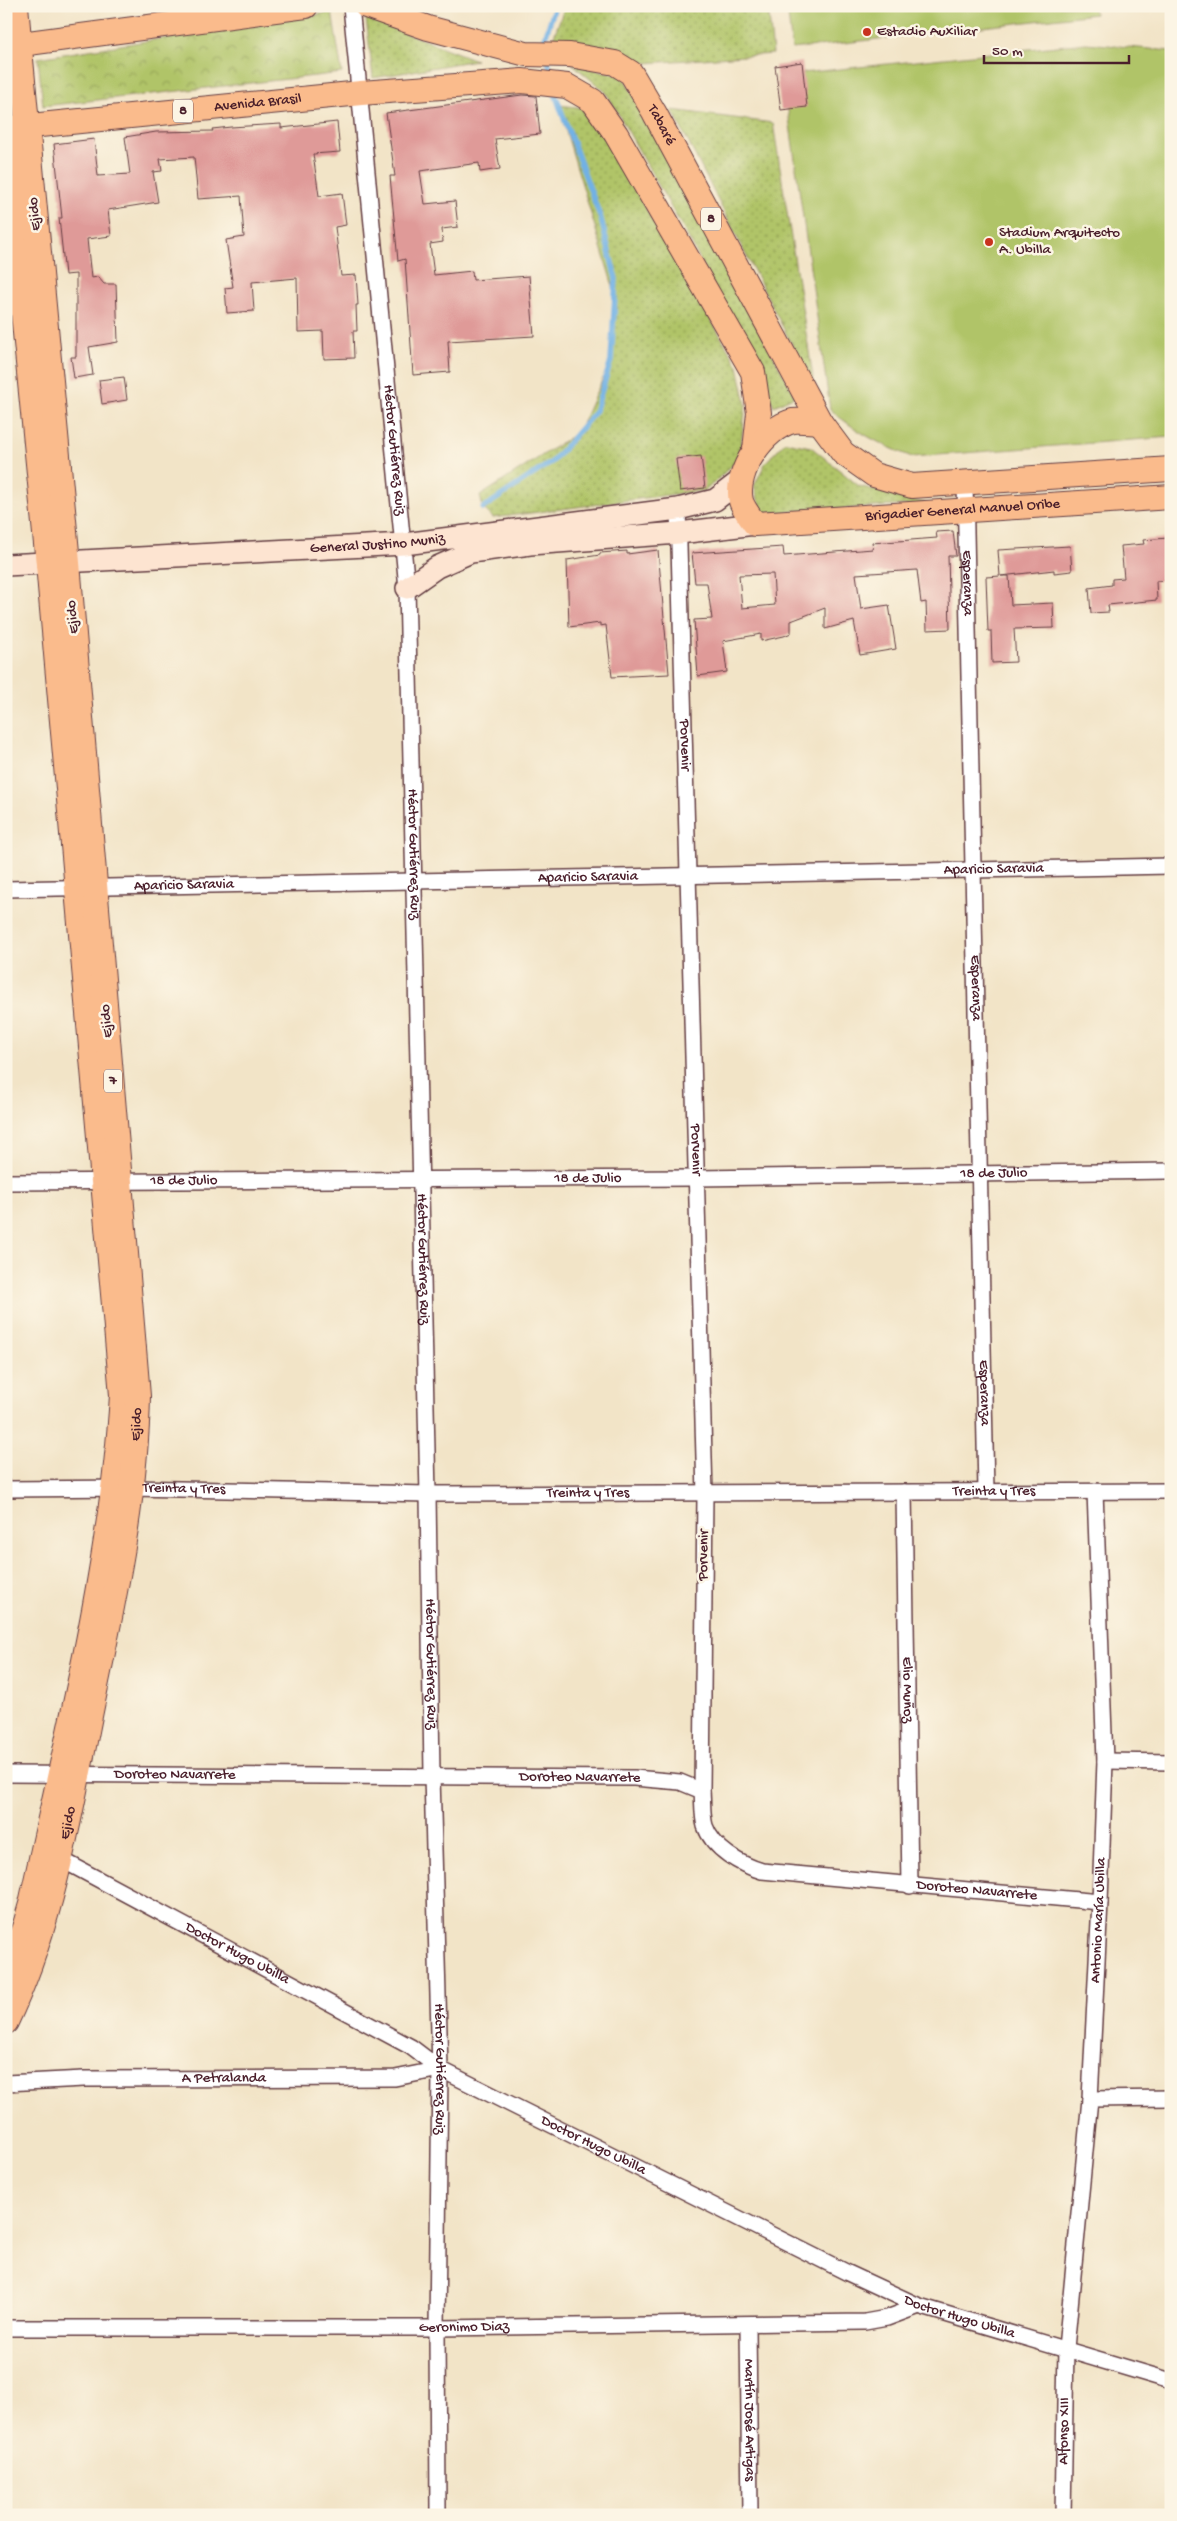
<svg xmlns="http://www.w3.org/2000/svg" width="1177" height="2521" font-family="'Gochi Hand',sans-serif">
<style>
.grass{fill:url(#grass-dots);stroke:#7d7249}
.park{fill:url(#park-crowns);stroke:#7d7249}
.pitch{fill:#b0c467;stroke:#7d7249}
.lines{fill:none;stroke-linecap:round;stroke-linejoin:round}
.stream{stroke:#71b1e5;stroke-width:5.5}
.building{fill:#df9a98;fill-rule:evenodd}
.street-casing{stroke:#633d42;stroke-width:18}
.secondary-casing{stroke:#633d42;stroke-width:24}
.primary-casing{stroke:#633d42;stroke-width:26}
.street{stroke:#fff;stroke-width:15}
.secondary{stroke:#fde4d1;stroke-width:21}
.primary{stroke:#fabb8c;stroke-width:24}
.poi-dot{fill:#c8321e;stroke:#fcf5e5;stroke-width:2}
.labels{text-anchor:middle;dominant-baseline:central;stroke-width:5;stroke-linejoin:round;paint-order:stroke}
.shield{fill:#fcf5e5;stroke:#7f5f63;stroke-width:1}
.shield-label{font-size:14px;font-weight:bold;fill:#4a1f2b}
.poi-label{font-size:15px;fill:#4a1f2b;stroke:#fcf5e5;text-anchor:start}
.street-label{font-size:15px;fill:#4a1f2b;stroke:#fcf5e5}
</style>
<defs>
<pattern id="grass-dots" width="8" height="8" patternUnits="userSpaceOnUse" patternTransform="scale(1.25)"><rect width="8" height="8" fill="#b0c467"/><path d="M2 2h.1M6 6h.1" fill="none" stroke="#919f55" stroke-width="1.8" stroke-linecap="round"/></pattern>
<pattern id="park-crowns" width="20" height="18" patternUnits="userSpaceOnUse" patternTransform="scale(1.25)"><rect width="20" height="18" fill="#b0c467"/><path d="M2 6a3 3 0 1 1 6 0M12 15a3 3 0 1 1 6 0" fill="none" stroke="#919f55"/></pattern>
</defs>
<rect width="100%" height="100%" fill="#fcf5e5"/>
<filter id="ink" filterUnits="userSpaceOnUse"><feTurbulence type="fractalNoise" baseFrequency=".02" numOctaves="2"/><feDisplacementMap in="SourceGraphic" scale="10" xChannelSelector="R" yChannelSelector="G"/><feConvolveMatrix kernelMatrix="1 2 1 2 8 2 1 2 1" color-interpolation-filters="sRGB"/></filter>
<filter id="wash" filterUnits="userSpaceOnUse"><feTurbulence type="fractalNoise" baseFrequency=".0096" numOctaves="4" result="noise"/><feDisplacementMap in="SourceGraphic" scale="20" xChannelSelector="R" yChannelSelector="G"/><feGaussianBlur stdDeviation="1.12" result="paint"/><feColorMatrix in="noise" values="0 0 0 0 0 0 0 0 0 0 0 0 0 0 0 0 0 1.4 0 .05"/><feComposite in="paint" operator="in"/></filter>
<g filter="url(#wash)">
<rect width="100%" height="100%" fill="#f2e4c7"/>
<g class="grass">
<polygon points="565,6 768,6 773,54 646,63 569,41 552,41"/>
<polygon points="366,18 476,60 373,78"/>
<polygon points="572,64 623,76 795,396 774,406 693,246 606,92"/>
<polygon points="558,105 587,108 738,366 746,404 739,459 706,490 493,518 483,508 480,496 578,432 611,361 615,293"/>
<polygon points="672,110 773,123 815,390"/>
<polygon points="785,442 811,447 859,486 928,504 762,513 754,486 766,462"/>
</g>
<polygon class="park" points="332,12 342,73 43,106 38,58"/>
<g class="pitch">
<polygon points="787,6 1094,6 1095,14 792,49"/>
<path d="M1086 43 1171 51V437L912 457C881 445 854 431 830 409L783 75Z"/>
</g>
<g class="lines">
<g class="stream">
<polyline points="546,50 544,41 555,6"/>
<polyline points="548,59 552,80"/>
<polyline points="483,508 553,461 595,412 611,361 616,279 601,219 554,91"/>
</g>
</g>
<g id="blocks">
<g class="building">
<polygon points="802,62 807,107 781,110 775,66"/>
<polygon points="522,95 536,96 540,134 495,139 500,169 480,172 479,163 420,171 425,204 455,201 458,227 442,229 443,242 430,244 434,275 472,271 473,280 529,276 534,336 448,341 450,372 413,375 405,259 398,261 390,176 395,176 386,113"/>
<polygon points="337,122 340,152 313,154 319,196 342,193 346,225 335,227 341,276 356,275 358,305 356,305 357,331 353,331 354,358 324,359 323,331 298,332 297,278 252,282 254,311 227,313 225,288 233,287 226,240 244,237 241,196 198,199 194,157 160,159 162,171 153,172 158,202 108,210 111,236 87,239 91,278 98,277 104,284 116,284 118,342 89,347 93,375 74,378 71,357 76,357 76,274 65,275 59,218 62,218 54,144 94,139 98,176 130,174 125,137 156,132 213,131 212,129 231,127 281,124 281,128"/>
<polygon points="124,377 127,400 102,404 99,380"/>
<polygon points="701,456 705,488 680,491 676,459"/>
<path d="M953 531 956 556H948L950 629 927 630 926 602 921 603 917 570 856 574 861 609 889 605 896 649 860 655 854 621 825 629V608L791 621V633L784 636 761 641V634L723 641 727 672 698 676 694 620 712 619 707 583H695L692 553 783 547 784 556 873 549 872 543 937 538 936 532ZM773 574 775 605 742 608 739 575Z"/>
<polygon points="1168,538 1169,580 1156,581 1157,600 1108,605 1109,612 1091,613 1089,588 1112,585 1112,579 1124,578 1121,546 1144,544 1143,540"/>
<polygon points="1070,546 1072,571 1054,573 1054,570 1001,576 1009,576 1011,605 1053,603 1054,628 1014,629 1016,662 992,663 991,631 988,631 986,577 1000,576 998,550"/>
<polygon points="658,550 669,674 612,677 606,625 600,626 600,623 569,627 567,560 600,555 600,553 627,551 627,554"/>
</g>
</g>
</g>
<g filter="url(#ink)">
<use href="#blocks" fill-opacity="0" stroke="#633d42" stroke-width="1"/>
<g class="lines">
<g class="street-casing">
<g id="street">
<path id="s1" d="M351 6 407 588 428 1494 432 1776 440 2069 437 2328 438 2515"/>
<path id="s2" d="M965 484 986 1491"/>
<path id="s3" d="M678 509 705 1494 702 1791"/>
<path id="s4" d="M6 889 1171 866"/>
<path id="s5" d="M6 1182 696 1178 1171 1171"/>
<path id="s6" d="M6 1489 132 1488 428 1494 1171 1491"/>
<path id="s7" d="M904 1492 910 1886"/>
<polyline points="1105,1761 1171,1762"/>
<path id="s8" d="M6 1774 634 1778 680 1782 702 1791C703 1802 702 1815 705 1826 713 1849 741 1865 762 1871L1100 1902"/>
<path id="s9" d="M53 1855 411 2047 440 2069 848 2273 919 2306 1171 2381"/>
<path id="s10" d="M6 2083 84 2079 395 2078 440 2069"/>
<polyline points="1090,2099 1171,2098"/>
<path id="s11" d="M748 2325 750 2515"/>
<path id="s12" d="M6 2328H437L865 2322 887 2318 919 2306"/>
<path id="s13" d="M1063 2515 1066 2348 1090 2099 1100 1902 1105 1761 1095 1491"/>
</g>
</g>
<g class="secondary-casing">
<g id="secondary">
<path id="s14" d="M6 565 404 544 678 509 715 500 741 480"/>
<polyline points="407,588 437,567 471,552 530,544 679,533 755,524"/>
</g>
</g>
<g class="primary-casing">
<g id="primary">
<path id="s15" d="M366 6 428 28 526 54 570 55 615 63 631 73 654 112 820 422 843 453 874 475 912 486 1171 469"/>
<polyline points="6,46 306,6"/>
<path id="s16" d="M10 128 361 93 522 81 567 86 593 101 616 134 753 372 759 413 755 450"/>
<path d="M6 141 48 564 122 1395C112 1563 67 1738 31 1904L25 1925 6 1974"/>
<path id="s17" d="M820 422C812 422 801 420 793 421 764 428 734 472 741 501 743 508 750 517 755 524L1171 497"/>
<path id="s18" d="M6 2022C50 1932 67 1829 87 1731 109 1620 136 1510 138 1396L68 563 16 6"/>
</g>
</g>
<use href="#street" class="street"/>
<use href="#secondary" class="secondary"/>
<use href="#primary" class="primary"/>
</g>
</g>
<g class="poi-dot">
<circle cx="867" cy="32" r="5"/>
<circle cx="989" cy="242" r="5"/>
</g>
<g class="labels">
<g class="shield">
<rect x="173" y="99.5" width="20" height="23" rx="4"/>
<rect x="701" y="207.5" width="20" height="23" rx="4"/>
<rect x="104" y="1069.5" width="18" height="23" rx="4"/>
</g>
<g class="shield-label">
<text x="183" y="111">8</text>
<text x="711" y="219">8</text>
<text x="113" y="1081">7</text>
</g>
<g class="poi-label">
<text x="877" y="32">Estadio Auxiliar</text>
<text x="999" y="233">Stadium Arquitecto<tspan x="999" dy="17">A. Ubilla</tspan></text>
</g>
<g class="street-label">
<text stroke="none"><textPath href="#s16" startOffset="249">Avenida Brasil</textPath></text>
<text stroke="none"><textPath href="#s15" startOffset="336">Tabaré</textPath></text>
<text transform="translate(35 214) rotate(-95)">Ejido</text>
<text stroke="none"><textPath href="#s1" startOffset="446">Héctor Gutiérrez Ruiz</textPath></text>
<text stroke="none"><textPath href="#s17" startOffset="365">Brigadier General Manuel Oribe</textPath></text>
<text stroke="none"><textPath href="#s14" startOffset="372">General Justino Muniz</textPath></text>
<text stroke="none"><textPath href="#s2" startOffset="99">Esperanza</textPath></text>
<text transform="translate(73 617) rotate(-95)">Ejido</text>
<text stroke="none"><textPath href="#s3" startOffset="236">Porvenir</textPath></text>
<text stroke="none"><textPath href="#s1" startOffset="851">Héctor Gutiérrez Ruiz</textPath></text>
<text stroke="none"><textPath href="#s4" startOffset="988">Aparicio Saravia</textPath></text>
<text stroke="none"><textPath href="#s4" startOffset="582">Aparicio Saravia</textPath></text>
<text stroke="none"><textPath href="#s4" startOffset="178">Aparicio Saravia</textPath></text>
<text stroke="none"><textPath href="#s2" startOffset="504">Esperanza</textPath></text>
<text transform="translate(107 1021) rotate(-95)">Ejido</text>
<text stroke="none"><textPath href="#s3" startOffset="641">Porvenir</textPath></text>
<text stroke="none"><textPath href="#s5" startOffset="988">18 de Julio</textPath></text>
<text stroke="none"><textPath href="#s5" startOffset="582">18 de Julio</textPath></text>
<text stroke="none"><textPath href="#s5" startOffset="178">18 de Julio</textPath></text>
<text stroke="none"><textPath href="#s1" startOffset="1256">Héctor Gutiérrez Ruiz</textPath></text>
<text stroke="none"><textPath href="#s2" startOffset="909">Esperanza</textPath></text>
<text stroke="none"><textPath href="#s18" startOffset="614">Ejido</textPath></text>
<text stroke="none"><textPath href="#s6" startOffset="178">Treinta y Tres</textPath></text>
<text stroke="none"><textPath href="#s6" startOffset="988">Treinta y Tres</textPath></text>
<text stroke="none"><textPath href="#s6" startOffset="582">Treinta y Tres</textPath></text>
<text transform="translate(704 1555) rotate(-89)">Porvenir</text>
<text stroke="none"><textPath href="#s1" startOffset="1661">Héctor Gutiérrez Ruiz</textPath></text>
<text stroke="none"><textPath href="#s7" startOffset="198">Elio Muñoz</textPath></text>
<text stroke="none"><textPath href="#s8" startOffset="169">Doroteo Navarrete</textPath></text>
<text stroke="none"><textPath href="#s8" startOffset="574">Doroteo Navarrete</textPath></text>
<text stroke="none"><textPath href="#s18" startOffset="209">Ejido</textPath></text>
<text stroke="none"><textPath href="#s8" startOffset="1024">Doroteo Navarrete</textPath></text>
<text stroke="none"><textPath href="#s13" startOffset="596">Antonio María Ubilla</textPath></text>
<text stroke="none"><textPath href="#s9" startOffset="209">Doctor Hugo Ubilla</textPath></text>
<text stroke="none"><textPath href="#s1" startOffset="2066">Héctor Gutiérrez Ruiz</textPath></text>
<text stroke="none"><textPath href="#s10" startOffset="218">A Petralanda</textPath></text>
<text stroke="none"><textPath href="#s9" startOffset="614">Doctor Hugo Ubilla</textPath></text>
<text stroke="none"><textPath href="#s9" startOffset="1019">Doctor Hugo Ubilla</textPath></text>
<text stroke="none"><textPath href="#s12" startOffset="458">Geronimo Diaz</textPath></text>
<text stroke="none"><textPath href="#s11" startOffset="95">Martín José Artigas</textPath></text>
<text stroke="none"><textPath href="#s13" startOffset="84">Alfonso XIII</textPath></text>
</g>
</g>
<rect width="1177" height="2521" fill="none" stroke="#fcf5e5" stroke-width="25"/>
<path d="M984 55v8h145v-8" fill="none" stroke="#4a1f2b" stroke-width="2.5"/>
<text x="992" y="55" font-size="15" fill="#4a1f2b" stroke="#fcf5e5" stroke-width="4" paint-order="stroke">50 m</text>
</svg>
